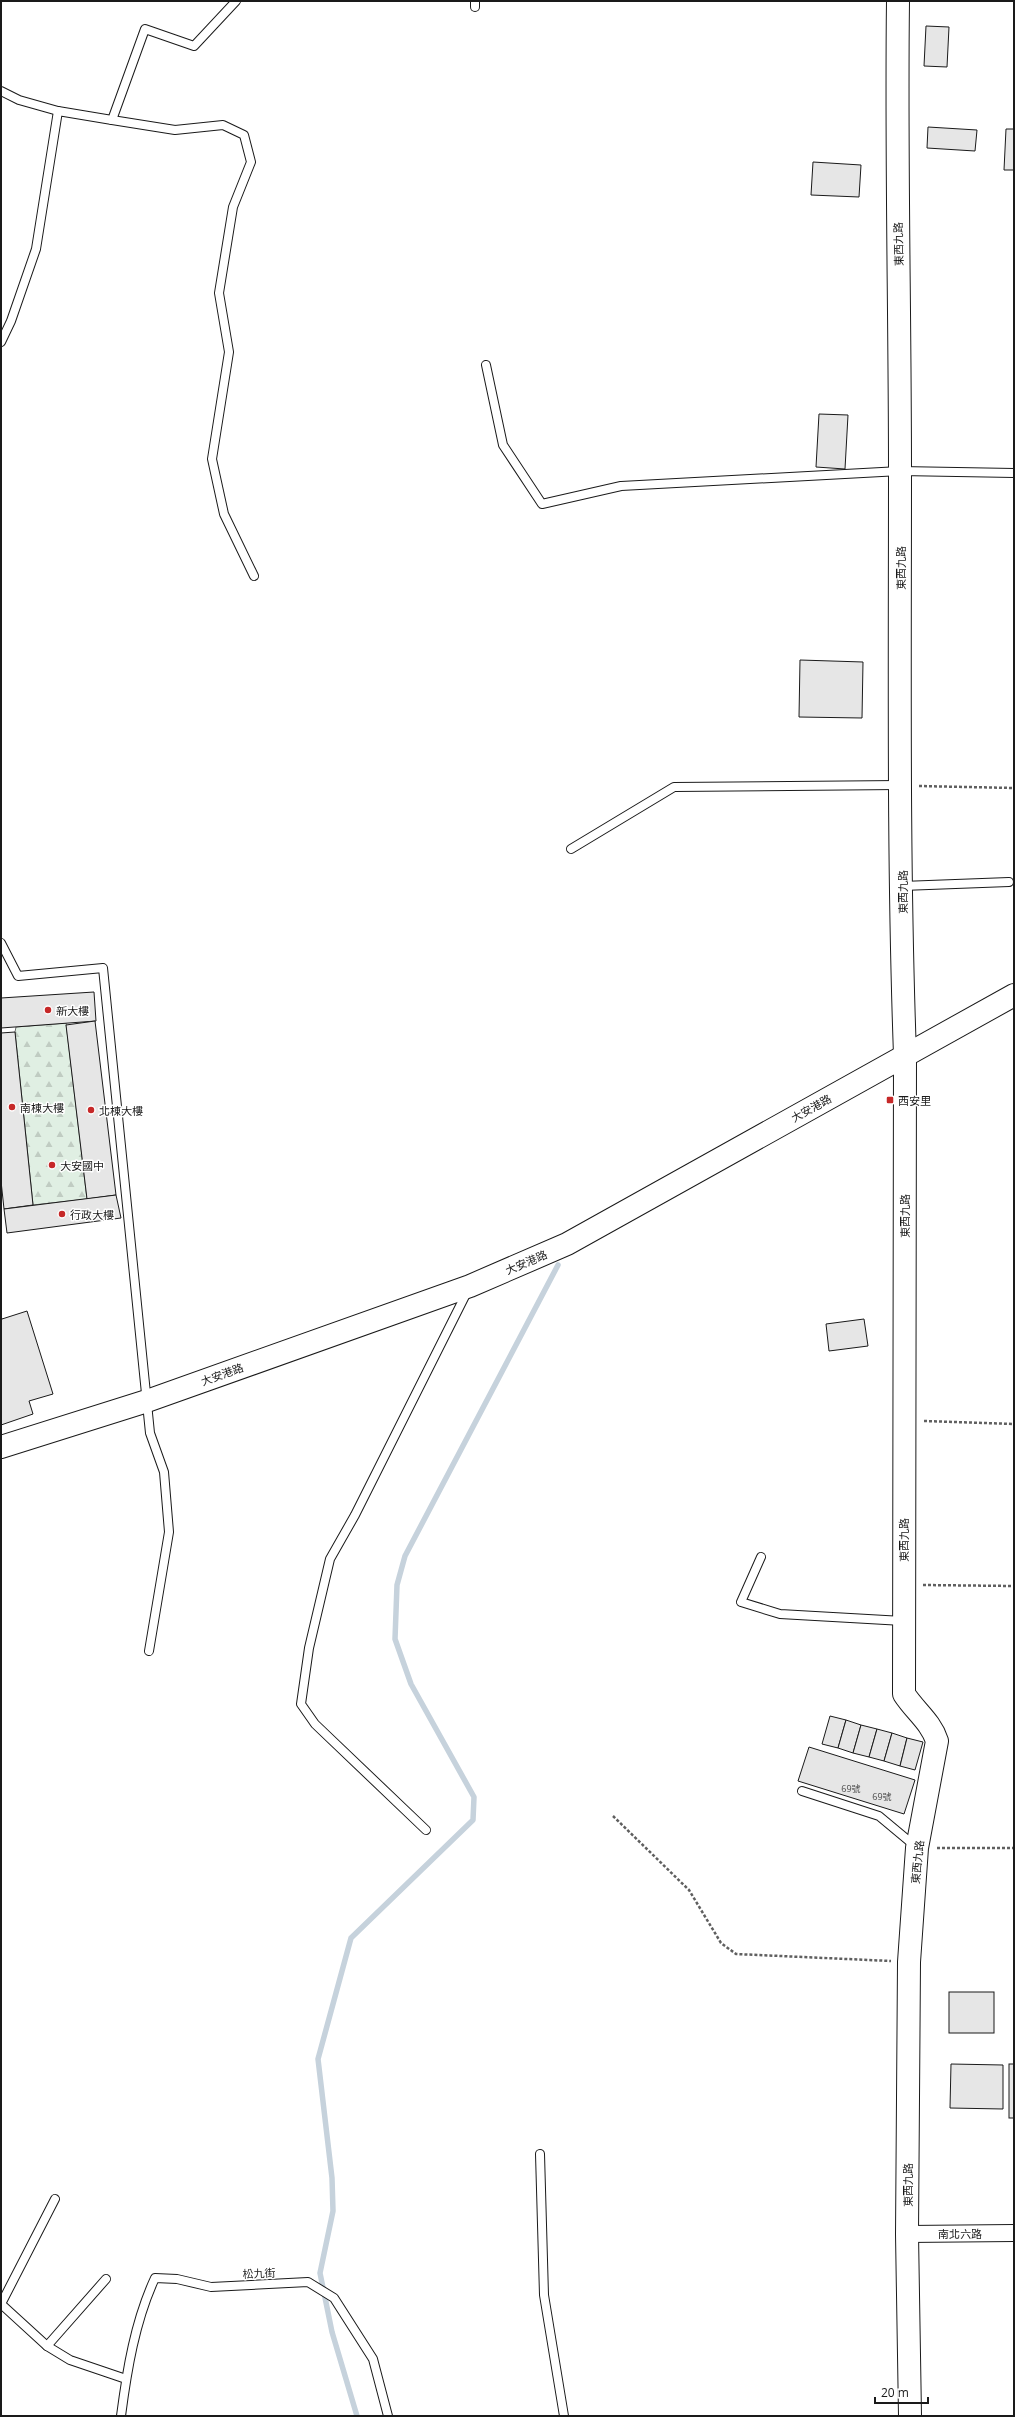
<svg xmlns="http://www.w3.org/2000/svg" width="1015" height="2417" font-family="'Open Sans','Noto Sans TC',sans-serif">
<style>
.forest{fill:url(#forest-firs);stroke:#6a6a6a}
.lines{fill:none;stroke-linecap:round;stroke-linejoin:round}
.stream{stroke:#c6d2dc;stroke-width:5.5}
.building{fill:#e6e6e6;stroke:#1a1a1a}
.lane-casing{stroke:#1a1a1a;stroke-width:10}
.street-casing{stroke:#1a1a1a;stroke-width:18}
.secondary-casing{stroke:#1a1a1a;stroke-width:24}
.path{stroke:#5f5f5f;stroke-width:2.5;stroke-dasharray:3 2;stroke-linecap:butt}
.lane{stroke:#fff;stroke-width:8}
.street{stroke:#fff;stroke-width:16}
.secondary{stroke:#fff;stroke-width:22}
.poi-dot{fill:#c62828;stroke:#fff;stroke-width:1.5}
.labels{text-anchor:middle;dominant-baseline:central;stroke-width:3;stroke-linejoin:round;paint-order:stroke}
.number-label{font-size:9px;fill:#4d4d4d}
.street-label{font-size:11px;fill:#1a1a1a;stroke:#fff}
.poi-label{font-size:11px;fill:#1a1a1a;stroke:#fff;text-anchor:start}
</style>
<defs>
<pattern id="forest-firs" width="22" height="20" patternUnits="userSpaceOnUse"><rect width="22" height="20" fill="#e0efe3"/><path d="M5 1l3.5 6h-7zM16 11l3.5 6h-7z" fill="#c0ccc2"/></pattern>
</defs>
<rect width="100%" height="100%" fill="#fff"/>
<polygon class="forest" points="66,1023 87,1199 33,1205 15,1032 16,1027"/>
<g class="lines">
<polyline class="stream" points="357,2416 332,2332 320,2273 333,2211 332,2178 318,2059 351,1938 473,1820 474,1797 411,1684 395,1639 397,1585 405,1556 558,1265"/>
</g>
<g class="building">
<polygon points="926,26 949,27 947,67 924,66"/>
<polygon points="928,127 977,130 975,151 927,148"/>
<polygon points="1006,129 1014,129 1014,170 1004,170"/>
<polygon points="813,162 861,165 859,197 811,195"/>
<polygon points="819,414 848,415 845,469 816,467"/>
<polygon points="800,660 863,662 862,718 799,717"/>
<polygon points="94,992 96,1021 1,1028 1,998"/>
<polygon points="95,1021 116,1195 87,1199 66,1025"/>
<polygon points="15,1032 33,1205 4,1209 1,1181 1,1033"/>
<polygon points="116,1195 121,1218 7,1233 4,1209"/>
<polygon points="27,1311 53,1394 29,1401 33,1414 1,1425 1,1317 2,1319"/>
<polygon points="864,1319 868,1346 829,1351 826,1324"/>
<polygon points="830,1716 846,1720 838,1748 822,1744"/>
<polygon points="846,1720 861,1725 853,1753 838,1748"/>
<polygon points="861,1725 877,1729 869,1757 853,1753"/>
<polygon points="877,1729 892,1733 884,1761 869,1757"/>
<polygon points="892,1733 907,1738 900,1766 884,1761"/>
<polygon points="907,1738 923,1742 915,1770 900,1766"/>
<polygon points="809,1747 915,1780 904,1814 798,1781"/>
<rect x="949" y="1992" width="45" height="41"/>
<polygon points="951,2064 1003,2065 1003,2109 950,2108"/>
<rect x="1009" y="2064" width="5" height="54"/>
</g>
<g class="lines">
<g class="lane-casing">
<g id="lane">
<polyline points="475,7 475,1"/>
<polyline points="1,91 19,100 58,111"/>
<polyline points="112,120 175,130 223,125 244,135 251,162 233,207 219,293 229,352 212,459 224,514 254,576"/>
<polyline points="1,342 11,321 36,249 58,111 112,120 145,29 194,46 236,1"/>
<polyline points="486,365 503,445 542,504 621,486 900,471 1014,473"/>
<polyline points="571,849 674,787 899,785"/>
<polyline points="902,886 1009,882"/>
<polyline points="1,943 18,976 103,968 150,1433 164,1472 169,1532 149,1651"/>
<polyline points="761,1557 741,1602 780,1614 903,1621"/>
<polyline points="802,1791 879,1816 915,1846"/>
<polyline points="426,1830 315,1724 301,1704 309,1648 330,1559 355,1515 468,1290"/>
<polyline points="540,2154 544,2295 564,2416"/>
<polyline points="55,2199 1,2304 47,2346 70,2360 126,2379"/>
<polyline points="47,2346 106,2279"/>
<path d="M121 2416C127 2370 135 2321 155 2278L177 2279 211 2287 308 2282 334 2298 373 2359 388 2416"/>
</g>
</g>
<g class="street-casing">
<polyline id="street" points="907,2234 1014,2233"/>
</g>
<g class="secondary-casing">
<g id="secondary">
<path d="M898 1C896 158 900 315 900 472 900 667 898 861 905 1055L904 1694C915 1711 931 1722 937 1741L917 1848 909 1962 907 2234 910 2416"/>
<polyline points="1,1447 147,1401 470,1286 567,1244 1014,995"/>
</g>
</g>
<g class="path">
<polyline points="919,786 1014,788"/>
<polyline points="924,1421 1014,1424"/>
<polyline points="923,1585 1014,1586"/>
<polyline points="613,1816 689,1890 721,1943 736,1954 891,1961"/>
<polyline points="937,1848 1014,1848"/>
</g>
<use href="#lane" class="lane"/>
<use href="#street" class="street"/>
<use href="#secondary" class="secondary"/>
</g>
<g class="poi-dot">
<circle cx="48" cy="1010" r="4"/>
<rect x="886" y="1096" width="8" height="8" rx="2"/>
<circle cx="12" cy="1107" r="4"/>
<circle cx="91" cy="1110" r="4"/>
<circle cx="52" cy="1165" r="4"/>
<circle cx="62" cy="1214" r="4"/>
</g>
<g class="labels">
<g class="number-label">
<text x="851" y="1788">69號</text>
<text x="882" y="1796">69號</text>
</g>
<g class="street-label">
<text transform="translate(898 244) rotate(-91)">東西九路</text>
<text transform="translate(900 568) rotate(-90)">東西九路</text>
<text transform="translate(902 892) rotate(-90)">東西九路</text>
<text transform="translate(811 1108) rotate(-29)">大安港路</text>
<text transform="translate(904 1216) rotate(-90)">東西九路</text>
<text transform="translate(526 1262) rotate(-23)">大安港路</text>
<text transform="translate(222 1374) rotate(-20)">大安港路</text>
<text transform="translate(903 1540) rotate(-90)">東西九路</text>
<text transform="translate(917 1862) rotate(-84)">東西九路</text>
<text transform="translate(907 2185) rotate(-90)">東西九路</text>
<text x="960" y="2233">南北六路</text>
<text transform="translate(259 2273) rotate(-3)">松九街</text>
</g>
<g class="poi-label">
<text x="56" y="1010">新大樓</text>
<text x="898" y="1100">西安里</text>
<text x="20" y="1107">南棟大樓</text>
<text x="99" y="1110">北棟大樓</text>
<text x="60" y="1165">大安國中</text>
<text x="70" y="1214">行政大樓</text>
</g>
</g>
<rect width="1015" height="2417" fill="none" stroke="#1a1a1a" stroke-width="4"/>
<path d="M875 2397v6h53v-6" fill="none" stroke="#1a1a1a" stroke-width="2"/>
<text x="881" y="2397" font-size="12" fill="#1a1a1a" stroke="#ffffff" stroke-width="3" paint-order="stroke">20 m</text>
</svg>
